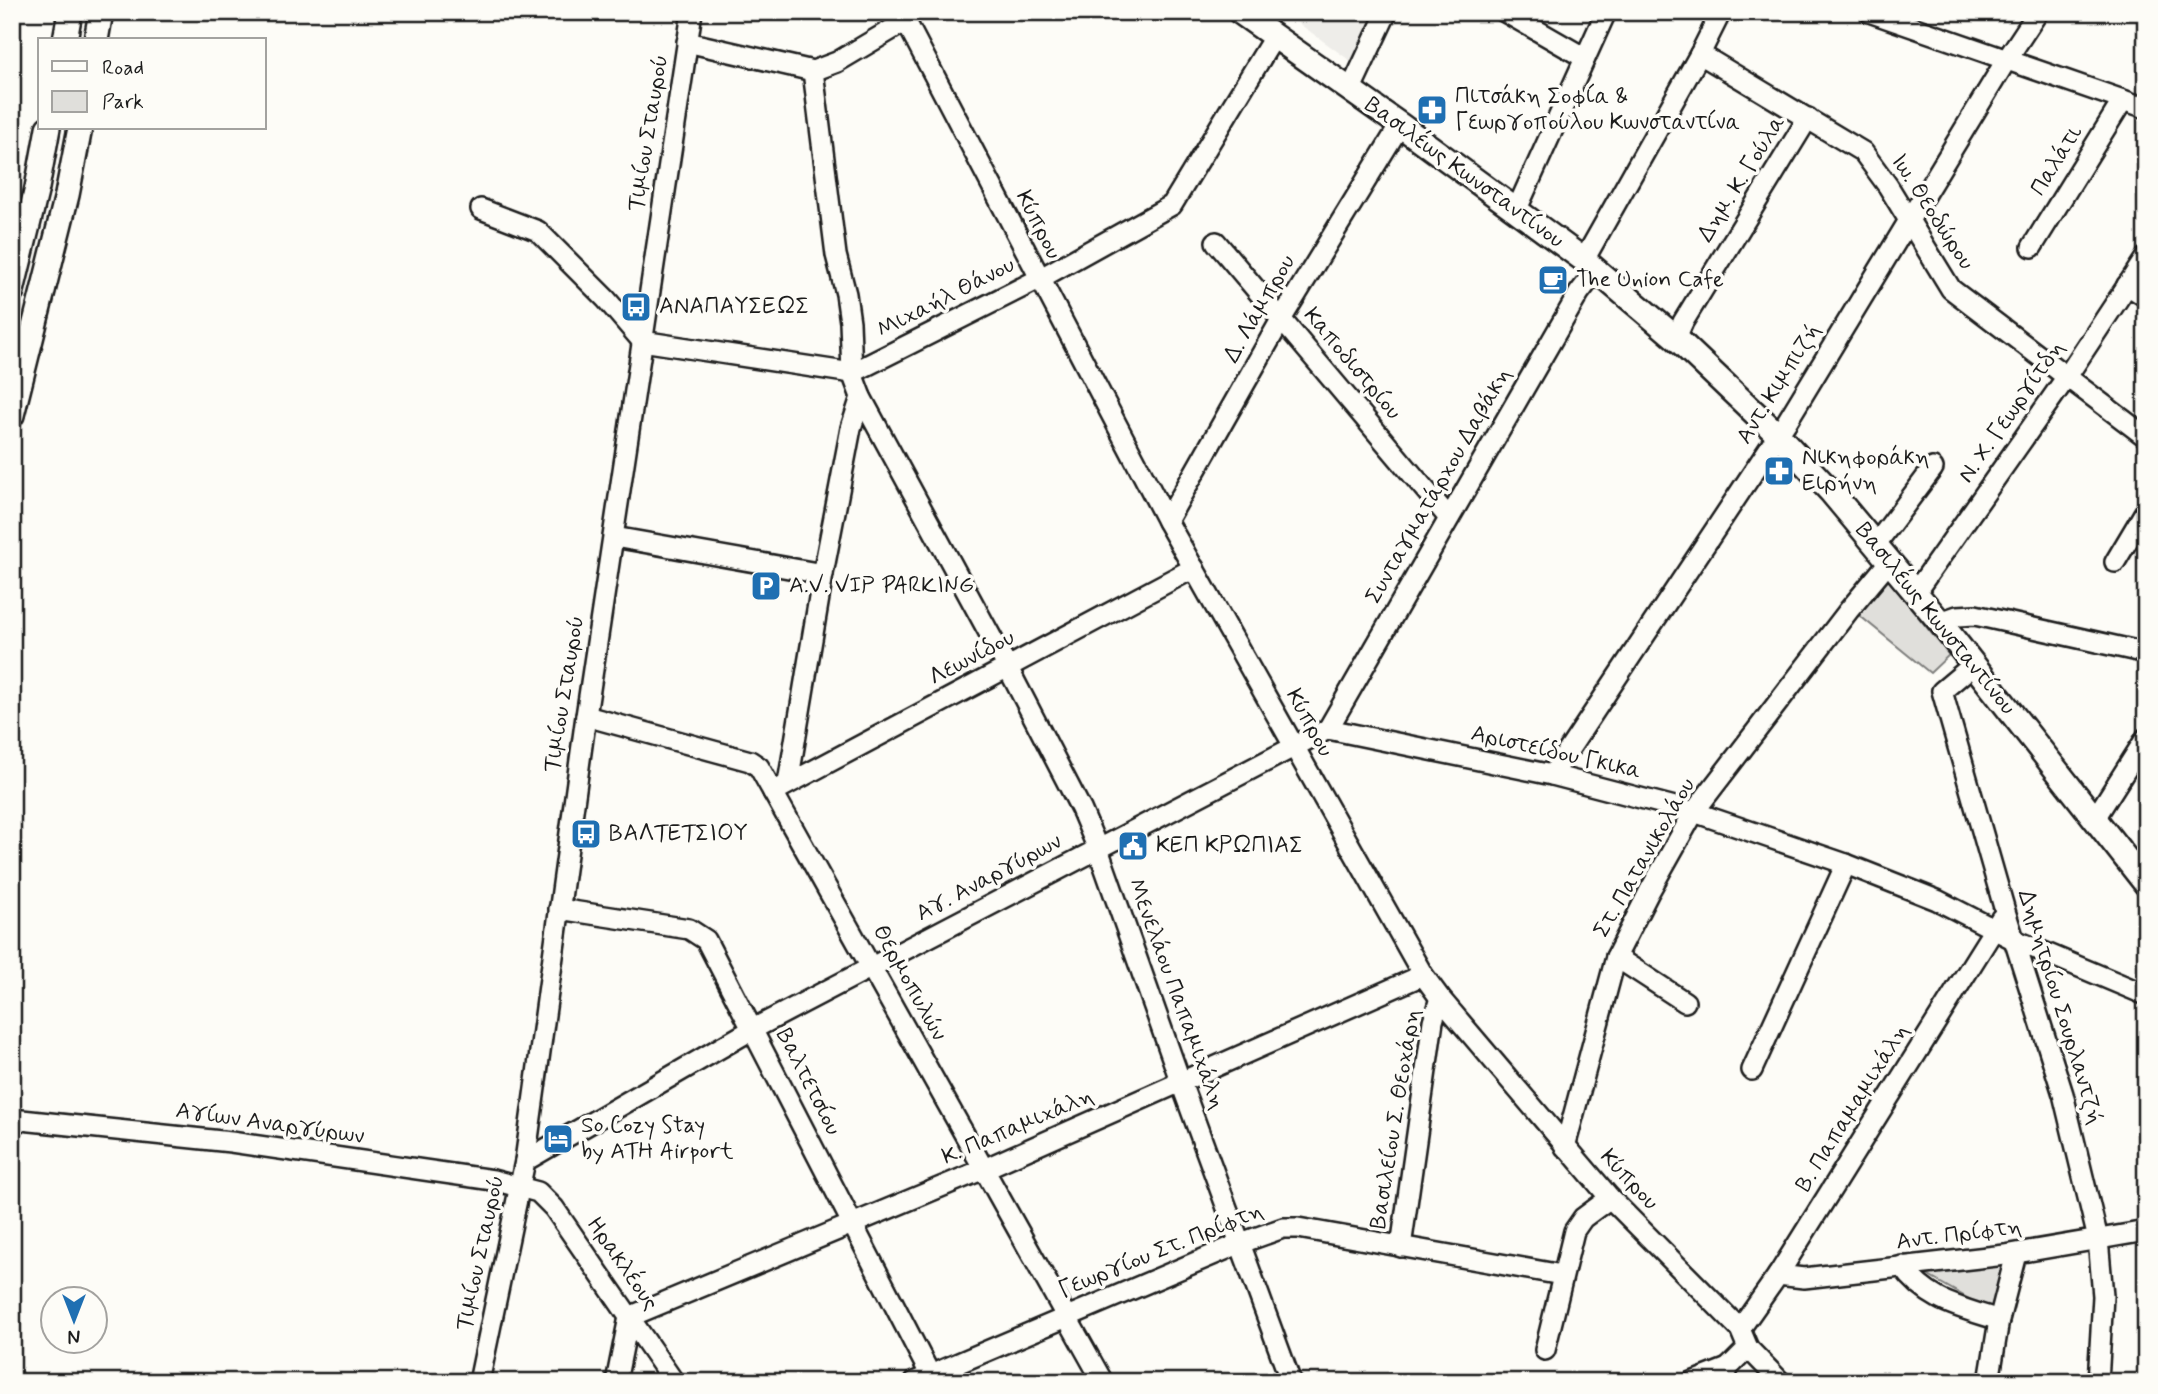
<svg xmlns="http://www.w3.org/2000/svg" width="2158" height="1394" font-family="Mynerve,sans-serif">
<style>
.built{fill:#eeede9}
.green{fill:#e0dfdb;stroke:#7e7e7c;stroke-width:2}
.lines{fill:none;stroke-linecap:round;stroke-linejoin:round}
.minor-casing{stroke:#1c1c1c;stroke-width:24}
.major-casing{stroke:#1c1c1c;stroke-width:28}
.minor{stroke:#fdfcf7;stroke-width:19}
.major{stroke:#fdfcf7;stroke-width:23}
.labels{text-anchor:middle;dominant-baseline:central;stroke-width:7;stroke-linejoin:round;paint-order:stroke}
.poi-label{font-size:23px;fill:#1c1c1c;stroke:#fdfcf7;text-anchor:start}
.street-label{font-size:23px;fill:#1c1c1c;stroke:#fdfcf7}
</style>
<rect width="100%" height="100%" fill="#fdfcf7"/>
<filter id="ink" filterUnits="userSpaceOnUse"><feTurbulence type="fractalNoise" baseFrequency=".0143" numOctaves="2"/><feDisplacementMap in="SourceGraphic" scale="14" xChannelSelector="R" yChannelSelector="G"/><feConvolveMatrix kernelMatrix="1 2 1 2 8 2 1 2 1" color-interpolation-filters="sRGB"/></filter>
<g filter="url(#ink)">
<polygon class="built" points="1283,12 1377,12 1352,62"/>
<g class="green">
<polygon points="1884,574 1949,655 1930,673 1854,611"/>
<polygon points="2005,1255 1992,1312 1911,1266"/>
</g>
<g class="lines">
<g class="minor-casing">
<g id="minor">
<polyline points="901,12 1167,521 1423,975 1440,998 1610,1198 1740,1329 1748,1348 1781,1382"/>
<polyline points="1505,12 1585,58"/>
<polyline points="1869,12 2146,108"/>
<polyline points="687,42 813,71 837,62 906,21"/>
<polyline points="1700,54 1863,152 1888,186 1951,289 2146,437"/>
<polyline points="813,71 836,255 846,294 850,322 852,373 861,397 1007,666 1081,809 1098,849 1181,1083 1291,1382"/>
<polyline points="1350,91 1387,12"/>
<polyline points="481,209 538,231 606,299 642,341 852,373"/>
<polyline points="1516,211 1606,12"/>
<polyline points="1216,242 1449,518"/>
<polyline points="2032,247 2123,100"/>
<polyline points="1584,260 1700,54 1721,12"/>
<polyline points="2127,285 2146,297"/>
<polyline points="1676,338 1683,322 1808,118"/>
<polyline points="852,373 1039,279 1172,205 1274,37"/>
<polyline points="1167,521 1282,318 1400,125"/>
<polyline points="614,537 823,574"/>
<polyline points="1876,544 1933,468"/>
<polyline points="2115,562 2146,510"/>
<polyline points="1915,593 2066,378 2146,257"/>
<polyline points="1940,622 1957,616 1975,615 2146,653"/>
<polyline points="1973,665 1942,691 2005,911 2063,1094 2098,1239 2103,1296 2098,1382"/>
<polyline points="586,716 750,761 759,767 1103,1382"/>
<polyline points="1328,729 1579,293 1596,271"/>
<polyline points="1552,775 1786,423 2007,59 2038,12"/>
<polyline points="788,783 823,574 851,428 861,397"/>
<polyline points="773,792 1194,568"/>
<polyline points="2097,822 2099,812 2146,738"/>
<polyline points="559,909 689,929 706,940 934,1382"/>
<polyline points="1616,957 1685,1002"/>
<polyline points="1752,1070 1846,864"/>
<polyline points="12,1119 231,1142 493,1180 538,1192 554,1208 674,1382"/>
<polyline points="1565,1147 1616,957 1649,892 1694,812 1849,610 1889,562"/>
<polyline points="525,1161 753,1029 1328,729 1552,775 1694,812 1846,864 1937,900 2015,940 2146,995"/>
<polyline points="1401,1247 1433,1021 1440,998"/>
<path d="M1902 1266C1928 1302 1959 1307 1999 1320"/>
<polyline points="1778,1275 1804,1278 2005,1255 2146,1231"/>
<polyline points="1740,1329 1778,1275 2001,918"/>
<polyline points="1545,1350 1574,1231 1583,1218 1610,1198"/>
<polyline points="479,1382 525,1161 586,716 692,12"/>
<polyline points="616,1382 629,1317 984,1169 1423,975"/>
<polyline points="914,1382 1241,1243 1283,1228 1298,1228 1562,1275"/>
<polyline points="1692,1382 1728,1368"/>
<polyline points="1725,1382 1728,1368 1748,1348"/>
<polyline points="1989,1382 1999,1320 2016,1254"/>
</g>
</g>
<g class="major-casing">
<g id="major">
<polyline points="1240,12 1400,125 1584,260 1676,338 1778,435 1832,493 1940,622 2146,884"/>
<polyline points="65,40 70,12"/>
<polyline points="96,40 101,12"/>
<polyline points="12,291 37,188 48,128"/>
<polyline points="12,415 67,195 80,128"/>
</g>
</g>
<use href="#minor" class="minor"/>
<use href="#major" class="major"/>
</g>
</g>
<defs>
<g id="pharmacy-square" transform="scale(1.575)"><rect x="-9" y="-9" width="18" height="18" rx="4" fill="#1f6fb2" stroke="#fdfcf7"/><path d="M-2-6h4v4h4v4h-4v4h-4v-4h-4v-4h4Z" fill="#fff"/></g>
<g id="cafe-square" transform="scale(1.575)"><rect x="-9" y="-9" width="18" height="18" rx="4" fill="#1f6fb2" stroke="#fdfcf7"/><path d="M-5.5-4.5H6V0H3Q3 3.5 0 3.5H-2.5Q-5.5 3.5-5.5 0ZM3-3.2v2h1.7v-2ZM-6 4.5H4V6H-6Z" fill="#fff"/></g>
<g id="bus-square" transform="scale(1.575)"><rect x="-9" y="-9" width="18" height="18" rx="4" fill="#1f6fb2" stroke="#fdfcf7"/><path d="M-5-6H5V4H4V6H2V4H-2V6H-4V4H-5ZM-3.5-4V0h7V-4ZM-3.5 1.2v1.5H-2V1.2ZM2 1.2v1.5H3.5V1.2Z" fill="#fff"/></g>
<g id="parking-square" transform="scale(1.575)"><rect x="-9" y="-9" width="18" height="18" rx="4" fill="#1f6fb2" stroke="#fdfcf7"/><path d="M-3.5-5.5H1a3.5 3.5 0 0 1 0 7H-1V5.5H-3.5ZM-1-3.4V-.6H.8a1.4 1.4 0 0 0 0-2.8Z" fill="#fff"/></g>
<g id="civic-square" transform="scale(1.575)"><rect x="-9" y="-9" width="18" height="18" rx="4" fill="#1f6fb2" stroke="#fdfcf7"/><path d="M-.6-6.5H3V-4.5H.6V-3L4-1V1h2V6H-6V1h2V-1L-.6-3ZM-1.2 2.5V6h2.4V2.5Z" fill="#fff"/></g>
<g id="hotel-square" transform="scale(1.575)"><rect x="-9" y="-9" width="18" height="18" rx="4" fill="#1f6fb2" stroke="#fdfcf7"/><path d="M-6-4.5h1.5V1H6V5H4.5V3h-9V5H-6ZM-4 0a1.8 1.8 0 1 1 3.6 0ZM.5 0V-2.5h3Q6-2.5 6 0Z" fill="#fff"/></g>
</defs>
<g fill-rule="evenodd">
<use href="#pharmacy-square" x="1432" y="110"/>
<use href="#cafe-square" x="1553" y="280"/>
<use href="#bus-square" x="636" y="307"/>
<use href="#pharmacy-square" x="1779" y="471"/>
<use href="#parking-square" x="766" y="586"/>
<use href="#bus-square" x="586" y="834"/>
<use href="#civic-square" x="1133" y="846"/>
<use href="#hotel-square" x="558" y="1139"/>
</g>
<g class="labels">
<g class="poi-label">
<text x="1455" y="97">Πιτσάκη Σοφία &amp;<tspan x="1455" dy="26">Γεωργοπούλου Κωνσταντίνα</tspan></text>
<text x="1576" y="280">The Union Cafe</text>
<text x="659" y="307">ΑΝΑΠΑΥΣΕΩΣ</text>
<text x="1802" y="458">Νικηφοράκη<tspan x="1802" dy="26">Ειρήνη</tspan></text>
<text x="789" y="586">A.V. VIP PARKING</text>
<text x="609" y="834">ΒΑΛΤΕΤΣΙΟΥ</text>
<text x="1156" y="846">ΚΕΠ ΚΡΩΠΙΑΣ</text>
<text x="581" y="1126">So Cozy Stay<tspan x="581" dy="26">by ATH Airport</tspan></text>
</g>
<g class="street-label">
<text transform="translate(649 133) rotate(-81)">Τιμίου Σταυρού</text>
<text transform="translate(2057 161) rotate(-58)">Παλάτι</text>
<text transform="translate(1464 173) rotate(36)">Βασιλέως Κωνσταντίνου</text>
<text transform="translate(1742 179) rotate(-58)">Δημ. Κ. Γούλα</text>
<text transform="translate(1932 212) rotate(57)">Ιω. Θεοδώρου</text>
<text transform="translate(1038 225) rotate(63)">Κύπρου</text>
<text transform="translate(946 298) rotate(-27)">Μιχαήλ Θάνου</text>
<text transform="translate(1260 309) rotate(-60)">Δ. Λάμπρου</text>
<text transform="translate(1352 364) rotate(50)">Καποδιστρίου</text>
<text transform="translate(1779 384) rotate(-58)">Αντ. Κιμπιζή</text>
<text transform="translate(2012 412) rotate(-55)">Ν. Χ. Γεωργίτδη</text>
<text transform="translate(1439 486) rotate(-60)">Συνταγματάρχου Δαβάκη</text>
<text transform="translate(1935 619) rotate(51)">Βασιλέως Κωνσταντίνου</text>
<text transform="translate(972 658) rotate(-28)">Λεωνίδου</text>
<text transform="translate(565 694) rotate(-81)">Τιμίου Σταυρού</text>
<text transform="translate(1309 723) rotate(61)">Κύπρου</text>
<text transform="translate(1556 753) rotate(13)">Αριστείδου Γκικα</text>
<text transform="translate(1645 858) rotate(-60)">Στ. Πατανικολάου</text>
<text transform="translate(989 878) rotate(-28)">Αγ. Αναργύρων</text>
<text transform="translate(909 983) rotate(61)">Θερμοπυλών</text>
<text transform="translate(1176 994) rotate(70)">Μενελάου Παπαμιχάλη</text>
<text transform="translate(2060 1007) rotate(73)">Δημητρίου Σουρλαντζή</text>
<text transform="translate(808 1082) rotate(63)">Βαλτετσίου</text>
<text transform="translate(1853 1108) rotate(-58)">Β. Παπαμαμιχάλη</text>
<text transform="translate(1396 1119) rotate(-81)">Βασιλείου Σ. Θεοχάρη</text>
<text transform="translate(270 1124) rotate(8)">Αγίων Αναργύρων</text>
<text transform="translate(1018 1127) rotate(-23)">Κ. Παπαμιχάλη</text>
<text transform="translate(1629 1180) rotate(47)">Κύπρου</text>
<text transform="translate(1959 1235) rotate(-7)">Αντ. Πρίφτη</text>
<text transform="translate(1161 1251) rotate(-22)">Γεωργίου Στ. Πρίφτη</text>
<text transform="translate(481 1253) rotate(-78)">Τιμίου Σταυρού</text>
<text transform="translate(622 1264) rotate(55)">Ηρακλέους</text>
</g>
</g>
<rect width="2158" height="1394" fill="none" stroke="#fdfcf7" stroke-width="42"/>
<rect x="21" y="21" width="2116" height="1352" fill="none" stroke="#1c1c1c" stroke-width="2.5" filter="url(#ink)"/>
<rect x="38" y="38" width="228" height="91" fill="#fdfcf7" stroke="#a3a29f" stroke-width="2"/>
<rect x="52" y="61" width="35" height="10" fill="#fdfcf7" stroke="#a3a29f" stroke-width="2"/>
<text x="102" y="74" font-size="21" fill="#1c1c1c">Road</text>
<rect x="52" y="91" width="35" height="21" fill="#e0dfdb" stroke="#a3a29f" stroke-width="2"/>
<text x="102" y="108" font-size="21" fill="#1c1c1c">Park</text>
<g transform="translate(74 1320) rotate(180)"><circle r="33" fill="#fdfcf7" stroke="#a3a29f" stroke-width="2"/>
<path d="M0-5L12 26L0 18L-12 26Z" fill="#1f6fb2"/>
<text y="-10" font-size="19" font-weight="bold" text-anchor="middle" fill="#1c1c1c">N</text>
</g>
</svg>
